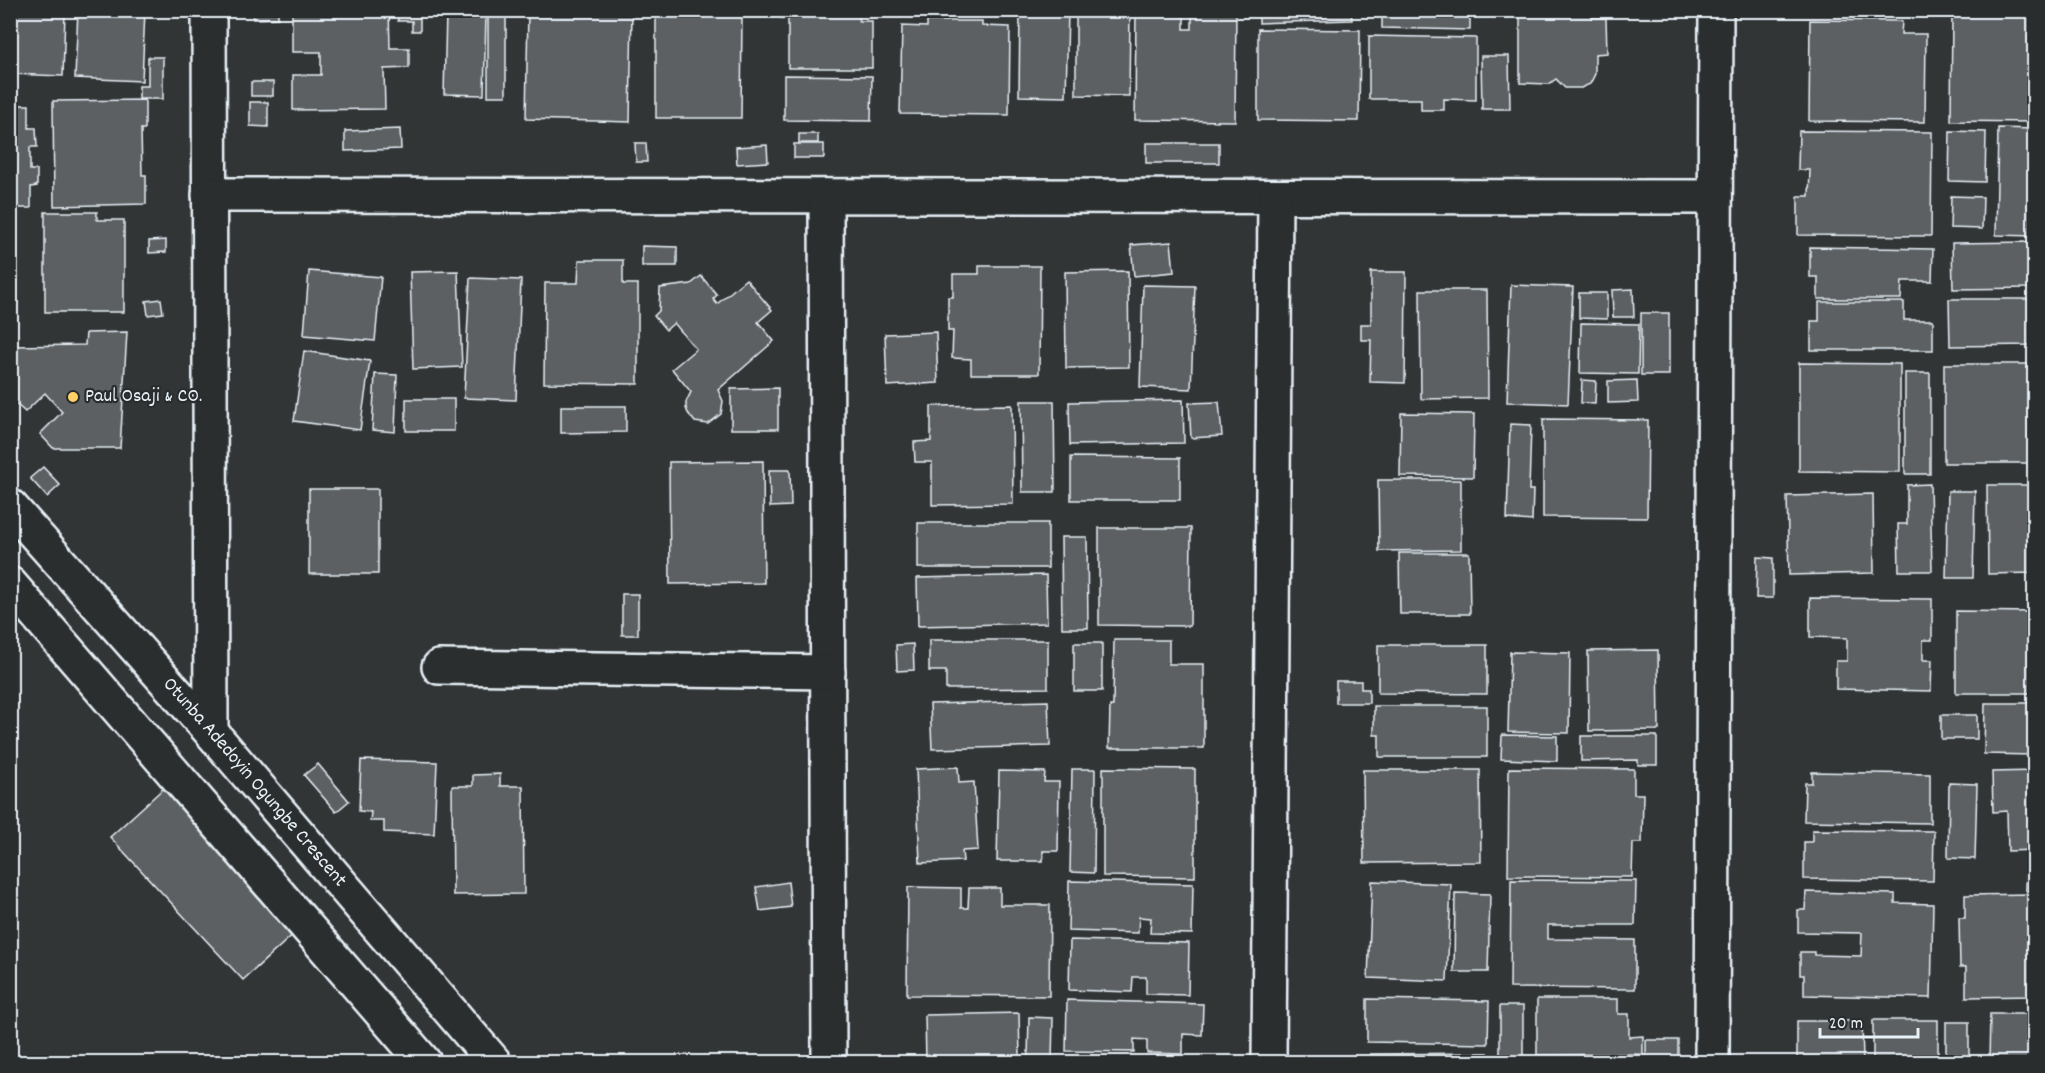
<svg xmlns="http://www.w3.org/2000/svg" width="2045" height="1073" font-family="Dekko,sans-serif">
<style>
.building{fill:#5c6063;stroke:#e8f1f8;stroke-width:1.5}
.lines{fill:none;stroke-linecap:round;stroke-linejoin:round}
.minor-casing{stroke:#e8f1f8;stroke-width:38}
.tertiary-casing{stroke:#e8f1f8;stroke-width:38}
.minor{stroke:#2a2d2e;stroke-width:33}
.tertiary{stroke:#2a2d2e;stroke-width:33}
.poi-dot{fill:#ffd166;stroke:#2a2d2e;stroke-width:2}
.labels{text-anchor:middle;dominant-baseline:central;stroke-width:4.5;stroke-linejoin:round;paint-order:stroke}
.poi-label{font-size:20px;fill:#e8f1f8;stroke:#2a2d2e;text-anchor:start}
.street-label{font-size:20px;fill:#e8f1f8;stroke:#2a2d2e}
</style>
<rect width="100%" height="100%" fill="#323536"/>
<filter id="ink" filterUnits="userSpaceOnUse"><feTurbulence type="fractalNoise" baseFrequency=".0167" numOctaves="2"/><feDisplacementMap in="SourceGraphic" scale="12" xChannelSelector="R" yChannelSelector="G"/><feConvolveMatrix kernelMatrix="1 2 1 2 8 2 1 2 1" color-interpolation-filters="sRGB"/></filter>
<g filter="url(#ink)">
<g class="building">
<polygon points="78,10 145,10 142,81 75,78"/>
<polygon points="253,10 278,10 278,18 253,19"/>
<polygon points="292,10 389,10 390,48 409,48 409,68 384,69 385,109 293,110 293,75 321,75 321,52 292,52"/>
<polygon points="398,10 420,10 420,31 412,31 412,21 398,21"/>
<rect x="488" y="10" width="18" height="86"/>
<polygon points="528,10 632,10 630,122 526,119"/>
<polygon points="646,10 740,10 740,13"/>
<polygon points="781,10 859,10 859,21 872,21 872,68 788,68 788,18 781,18"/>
<polygon points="1020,10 1068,10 1066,97 1019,96"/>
<polygon points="1136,10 1184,10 1184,29 1192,29 1192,10 1236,10 1235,121 1135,120"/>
<polygon points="1259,10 1351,10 1352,20 1259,23"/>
<polygon points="1372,10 1470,10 1470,30 1382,28 1382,14 1372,14"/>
<polygon points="1520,10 1592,10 1592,18 1606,18 1607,53 1595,54 1595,74 1590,84 1581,88 1565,88 1556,79 1549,84 1520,83"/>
<polygon points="10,11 65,13 63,76 10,74"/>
<polygon points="1076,11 1130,11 1129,96 1076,95"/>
<polygon points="446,13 486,14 484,95 444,94"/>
<polygon points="1952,13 2034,14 2034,122 1951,121"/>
<polygon points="656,15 742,16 741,118 656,118"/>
<polygon points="1810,20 1902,21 1901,34 1926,34 1925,122 1809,121"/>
<polygon points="927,21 982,21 982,26 1010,27 1009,115 900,114 902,26 927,27"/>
<polygon points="1258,29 1360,30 1359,121 1258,120"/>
<polygon points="1369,36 1476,38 1476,100 1444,99 1444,110 1421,110 1421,99 1369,99"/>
<polygon points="1481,56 1509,56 1510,109 1482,109"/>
<polygon points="148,57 163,57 163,99 139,99 139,86 148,86"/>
<polygon points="784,75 872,76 871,121 784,120"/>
<rect x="251" y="82" width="22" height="14"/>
<polygon points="145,100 145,129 141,129 142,175 146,175 146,204 54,206 53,101"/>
<polygon points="250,102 268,102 268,127 250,126"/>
<polygon points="10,105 29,105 29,128 36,128 37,147 30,147 30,170 37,170 37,186 31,187 31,208 10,208"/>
<polygon points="1998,128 2034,129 2034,236 1996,235"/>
<polygon points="400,129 401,149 345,151 345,131"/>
<polygon points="1799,131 1932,132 1931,236 1798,235 1798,196 1809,196 1810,170 1798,170"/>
<polygon points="1950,131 1986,132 1985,182 1949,181"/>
<rect x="799" y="134" width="19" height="9"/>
<polygon points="635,143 646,143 647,162 636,162"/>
<rect x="1146" y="143" width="73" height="20"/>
<rect x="794" y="144" width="30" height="14"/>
<polygon points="767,145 768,162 737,164 736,147"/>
<polygon points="1951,196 1983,197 1982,229 1950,228"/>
<polygon points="45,212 97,212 97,220 124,220 124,312 45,312"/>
<polygon points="166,240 166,252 149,253 149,241"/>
<polygon points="1171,242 1174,272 1134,276 1131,245"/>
<polygon points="2034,242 2034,288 1953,289 1952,243"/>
<polygon points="642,246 677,247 677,266 642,266"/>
<polygon points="1810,247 1933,249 1932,281 1902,281 1901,299 1818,299 1818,277 1810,277"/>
<polygon points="579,260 623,260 623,284 638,284 638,384 544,383 545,283 578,283"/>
<polygon points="979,266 1040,266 1039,374 971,374 971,359 952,358 953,331 948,331 948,297 953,297 953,274 979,274"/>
<polygon points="309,271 381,277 375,341 304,335"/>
<polygon points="458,271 462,367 413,369 410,272"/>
<polygon points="1128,271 1129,367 1066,368 1065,272"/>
<polygon points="1371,272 1406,272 1405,383 1370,382 1371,340 1361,340 1361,324 1371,324"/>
<polygon points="701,276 717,295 713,299 717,304 746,279 772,310 758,322 774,341 718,390 723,401 721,414 708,424 695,422 688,413 686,408 686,402 691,392 672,369 696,349 674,323 666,330 654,316 659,311 660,288 691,284"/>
<polygon points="470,278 521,280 516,400 464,398"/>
<polygon points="1143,285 1195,286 1191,389 1140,387"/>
<polygon points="1511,285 1573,287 1568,404 1507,402"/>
<polygon points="1633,289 1634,317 1613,317 1612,290"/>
<polygon points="1420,290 1487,290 1488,398 1421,399"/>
<polygon points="1579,293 1607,293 1607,319 1579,318"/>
<polygon points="161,299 163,313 148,315 146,301"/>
<polygon points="1949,299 2034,299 2034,345 1950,346"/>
<polygon points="1819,302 1904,302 1904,320 1933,320 1933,350 1811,350 1811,321 1819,321"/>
<rect x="1641" y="313" width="28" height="62"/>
<polygon points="1581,323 1639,324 1638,374 1580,373"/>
<polygon points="127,332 120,448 53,448 40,434 62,412 45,393 25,412 12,400 10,346 85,345 86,333"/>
<polygon points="936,332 938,383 887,386 885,334"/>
<polygon points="304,351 370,361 360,430 294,421"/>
<polygon points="1799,363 1900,364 1900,472 1799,471"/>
<rect x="1944" y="364" width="90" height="99"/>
<rect x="1905" y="373" width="25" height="101"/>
<polygon points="375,374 397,375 395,432 372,430"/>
<polygon points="1582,380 1596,381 1595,404 1581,403"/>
<polygon points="1637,380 1638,402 1608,403 1608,381"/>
<polygon points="778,388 778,429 731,429 731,389"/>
<rect x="406" y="399" width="48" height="32"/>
<polygon points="1183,400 1184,443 1070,445 1069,402"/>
<polygon points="1021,401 1054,401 1055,492 1022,492"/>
<polygon points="1219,402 1222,436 1191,438 1189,403"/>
<polygon points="1012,405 1013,504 932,505 932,462 915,462 914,442 931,441 931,406"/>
<polygon points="561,406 626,406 626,432 561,433"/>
<polygon points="1401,413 1474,414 1473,477 1400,476"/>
<polygon points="1543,419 1648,420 1647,518 1543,517"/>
<polygon points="1510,424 1531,425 1529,490 1533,490 1532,521 1507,519"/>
<polygon points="1071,457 1180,458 1180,500 1071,500"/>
<polygon points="763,461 764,583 670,584 669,462"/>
<polygon points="43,467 60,485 47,497 30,478"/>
<polygon points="769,470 790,470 791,506 770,507"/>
<polygon points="1378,480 1461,480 1461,550 1379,551"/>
<polygon points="1930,484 1932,571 1899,571 1898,524 1907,524 1907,485"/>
<polygon points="1987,485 2034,485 2034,573 1988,574"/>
<rect x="309" y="489" width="69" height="85"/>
<polygon points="1948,491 1975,491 1973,578 1946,578"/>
<polygon points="1873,494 1874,573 1789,575 1787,496"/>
<rect x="918" y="523" width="130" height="45"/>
<polygon points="1099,528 1191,528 1190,626 1099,625"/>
<polygon points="1061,537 1087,537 1088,628 1062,628"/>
<polygon points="1399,553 1469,553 1470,614 1400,614"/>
<polygon points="1757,557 1773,558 1773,598 1756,598"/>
<polygon points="1046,575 1047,623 918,626 917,578"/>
<rect x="622" y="594" width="16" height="41"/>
<polygon points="1810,598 1932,599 1932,640 1923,640 1923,660 1932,660 1931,691 1836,689 1836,661 1847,661 1847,638 1810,637"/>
<polygon points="1956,611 2034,612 2034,693 1956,693"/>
<polygon points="929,640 1048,640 1048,688 946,689 946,671 929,671"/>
<polygon points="1114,640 1169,640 1169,664 1204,664 1204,748 1109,748 1110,706 1113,706"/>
<rect x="1074" y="643" width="28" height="48"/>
<polygon points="913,644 914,670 897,671 896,645"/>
<polygon points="1378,645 1487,645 1487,694 1378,693"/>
<polygon points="1658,650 1659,730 1589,731 1588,651"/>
<polygon points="1510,652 1570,653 1569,733 1508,732"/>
<polygon points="1336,681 1361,681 1361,689 1369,689 1369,703 1336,703"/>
<polygon points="1048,701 1050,746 932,749 930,704"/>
<polygon points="1985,703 2034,703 2034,755 1984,754"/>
<polygon points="1374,706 1487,706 1487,757 1379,757 1379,735 1374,735"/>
<rect x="1941" y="715" width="36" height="24"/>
<polygon points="1502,735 1557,736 1557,761 1501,759"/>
<polygon points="1581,736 1657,736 1657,765 1638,765 1638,760 1581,761"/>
<polygon points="361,760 437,762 434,834 384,832 384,821 370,821 371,812 359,811"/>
<polygon points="318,764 349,801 336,812 304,775"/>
<polygon points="958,767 959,783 974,782 978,850 962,851 963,861 920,863 916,769"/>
<polygon points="1103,768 1195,769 1195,877 1103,876"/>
<polygon points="1509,768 1634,769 1634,794 1643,794 1642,843 1633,843 1632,877 1508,876"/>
<polygon points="1072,769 1095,769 1094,873 1070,872"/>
<polygon points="1363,770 1480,770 1481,862 1364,863"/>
<polygon points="999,771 1045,772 1044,782 1059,782 1058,851 1043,851 1043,861 997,861"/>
<polygon points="2034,771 2034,850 2008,851 2007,811 1993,812 1992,772"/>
<polygon points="1812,772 1930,774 1930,823 1804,821 1805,783 1812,783"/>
<polygon points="500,774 500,786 523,786 524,894 453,895 452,786 473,786 473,775"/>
<polygon points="1949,783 1977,784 1975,859 1948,858"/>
<polygon points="166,786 298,930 243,980 110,837"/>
<polygon points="1812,830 1934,831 1933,881 1804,879 1804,842 1812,842"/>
<polygon points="2027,865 2034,866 2034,890 2026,890"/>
<polygon points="1511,880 1636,881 1635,925 1548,925 1548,939 1635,940 1635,989 1510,988"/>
<polygon points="1069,881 1193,884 1192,934 1150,933 1151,918 1139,917 1138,933 1068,931"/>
<polygon points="1372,881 1451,884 1447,981 1368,978"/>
<polygon points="788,882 791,907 760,911 756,887"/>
<polygon points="908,887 961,888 961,908 968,908 969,888 1000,888 1000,905 1050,905 1049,996 907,995"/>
<polygon points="1806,892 1895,894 1895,903 1933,904 1931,998 1804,995 1804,975 1800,975 1800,952 1814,952 1814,955 1861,956 1862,933 1798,932 1798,910 1805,910"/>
<polygon points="1455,893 1490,894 1488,972 1454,972"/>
<polygon points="2034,894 2034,996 1966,997 1966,967 1960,967 1959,918 1965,918 1965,895"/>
<polygon points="1070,940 1189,943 1188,995 1146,994 1146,977 1133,977 1132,992 1069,990"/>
<polygon points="1367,999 1489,1001 1488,1044 1367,1042"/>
<polygon points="1537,999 1618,999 1618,1014 1629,1014 1629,1037 1643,1036 1643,1054 1537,1055"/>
<polygon points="1067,1000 1203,1004 1202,1035 1183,1034 1183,1054 1147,1053 1147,1040 1134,1039 1134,1052 1066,1051"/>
<rect x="1500" y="1006" width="23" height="56"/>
<polygon points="1019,1013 1020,1058 926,1061 925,1015"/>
<polygon points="1990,1014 2034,1014 2034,1062 1989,1062"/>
<polygon points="1029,1017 1053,1018 1052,1059 1028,1058"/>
<rect x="1873" y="1020" width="65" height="42"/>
<polygon points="1797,1021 1862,1021 1863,1062 1797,1062"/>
<rect x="1946" y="1022" width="23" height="40"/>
<rect x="1646" y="1040" width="32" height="18"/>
<polygon points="1488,1053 1488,1062 1370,1062 1370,1054"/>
<polygon points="1189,1059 1189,1062 1063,1062"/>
<polygon points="1628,1059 1628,1062 1546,1062 1546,1060"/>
</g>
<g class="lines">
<g class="minor-casing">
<g id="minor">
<polyline points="209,10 211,732"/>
<polyline points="209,195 1715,197"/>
<polyline points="826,196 829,1062"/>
<polyline points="439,667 828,672"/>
<polyline points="1269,1062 1275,197"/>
<polyline points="1712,1062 1716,10"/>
</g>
</g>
<g class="tertiary-casing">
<g id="tertiary">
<path id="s1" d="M10 506 211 732 494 1062"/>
<polyline points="10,584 424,1062"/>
</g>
</g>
<use href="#minor" class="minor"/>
<use href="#tertiary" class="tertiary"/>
</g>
</g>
<circle class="poi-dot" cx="73" cy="397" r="6"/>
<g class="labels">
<g class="poi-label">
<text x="85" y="397">Paul Osaji &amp; CO.</text>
</g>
<g class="street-label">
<text stroke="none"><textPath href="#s1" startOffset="369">Otunba Adedoyin Ogungbe Crescent</textPath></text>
</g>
</g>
<rect width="2045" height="1073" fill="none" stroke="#2a2d2e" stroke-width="36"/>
<rect x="18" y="18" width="2009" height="1037" fill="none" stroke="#e8f1f8" stroke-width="2" filter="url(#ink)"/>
<path d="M1820 1028v9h98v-9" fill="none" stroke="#e8f1f8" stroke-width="3"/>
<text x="1829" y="1028" font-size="18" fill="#e8f1f8" stroke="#2a2d2e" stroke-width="4.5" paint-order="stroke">20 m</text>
</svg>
